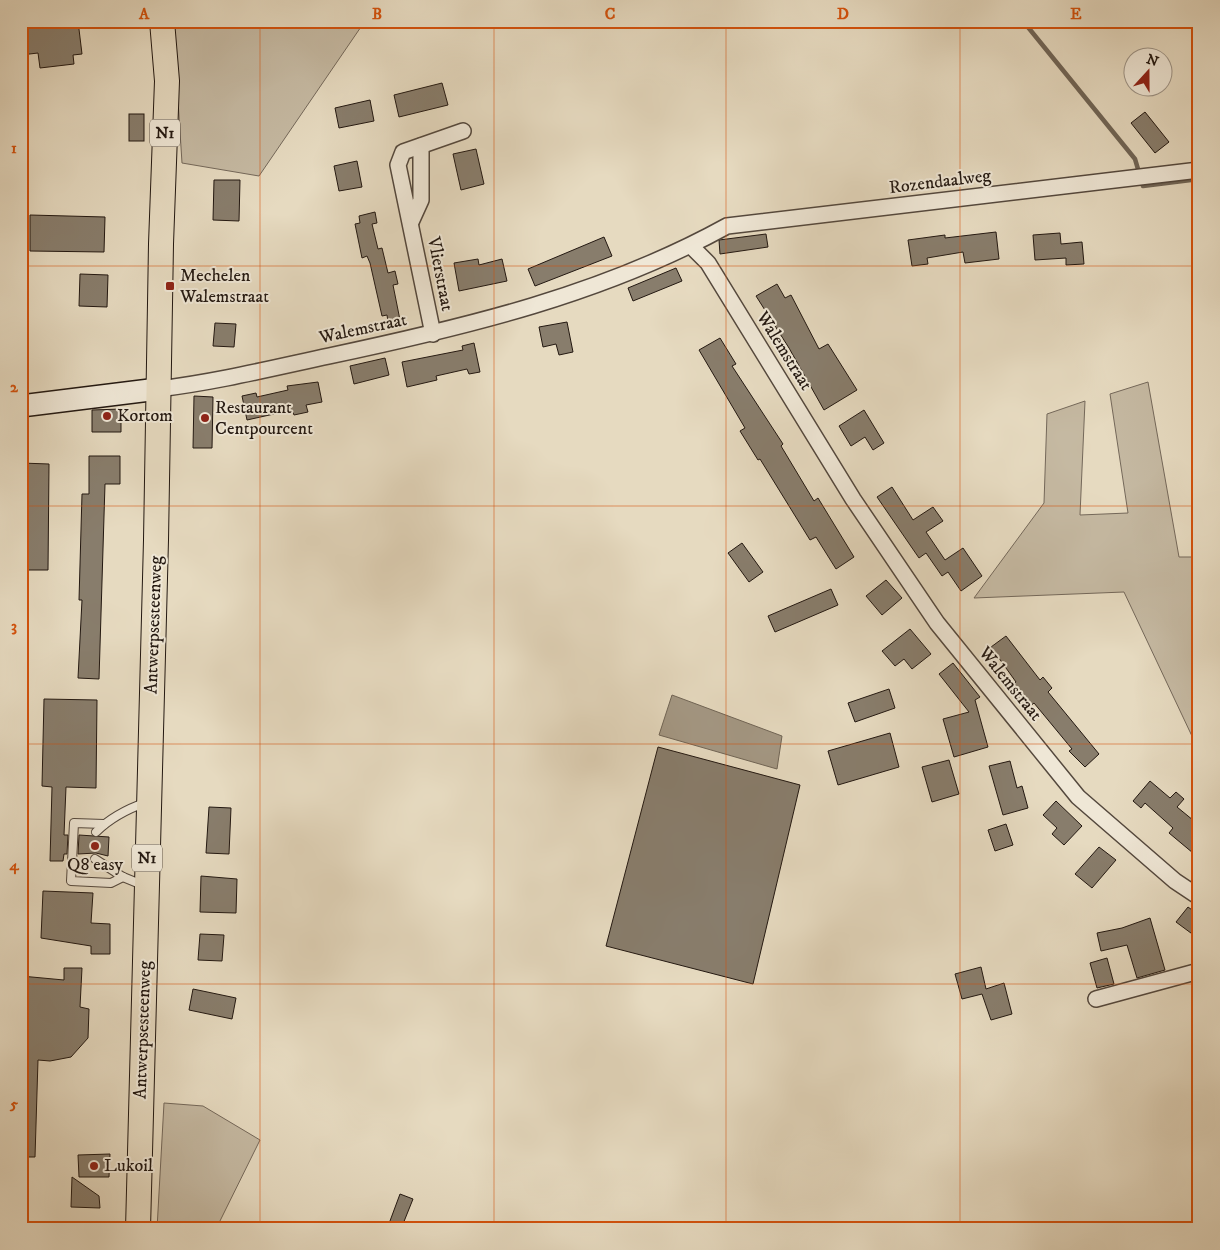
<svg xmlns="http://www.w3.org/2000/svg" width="1220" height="1250" font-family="'IM FELL DW Pica',serif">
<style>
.green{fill:#c5b9a2;stroke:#74685a}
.water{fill:#a49884;stroke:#706556}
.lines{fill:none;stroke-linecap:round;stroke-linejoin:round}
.stream{stroke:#706556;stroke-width:4.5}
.building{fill:#887d6c;stroke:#231811}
.lane-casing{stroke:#54483d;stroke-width:10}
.street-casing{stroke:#54483d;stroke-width:18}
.secondary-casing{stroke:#231811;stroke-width:24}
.primary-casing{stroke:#231811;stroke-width:26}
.lane{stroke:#efe7d6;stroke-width:8}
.street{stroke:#efe7d6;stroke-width:15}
.secondary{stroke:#efe7d6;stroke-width:21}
.primary{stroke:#e6dac0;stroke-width:24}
.grid{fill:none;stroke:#d4520c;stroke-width:1;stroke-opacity:0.55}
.poi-dot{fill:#8f2418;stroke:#efe7d6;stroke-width:2}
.labels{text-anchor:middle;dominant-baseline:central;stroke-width:4;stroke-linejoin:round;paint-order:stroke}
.shield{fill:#efe7d6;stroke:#60564c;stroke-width:1}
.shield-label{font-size:16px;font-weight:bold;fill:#231811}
.street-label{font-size:18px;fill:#231811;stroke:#efe7d6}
.poi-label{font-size:18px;fill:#231811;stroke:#efe7d6;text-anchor:start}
.neatline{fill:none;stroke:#d4520c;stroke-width:2}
.grid-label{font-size:16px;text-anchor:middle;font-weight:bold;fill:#d4520c}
</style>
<rect width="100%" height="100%" fill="#e6dac0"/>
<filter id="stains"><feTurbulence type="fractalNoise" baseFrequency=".004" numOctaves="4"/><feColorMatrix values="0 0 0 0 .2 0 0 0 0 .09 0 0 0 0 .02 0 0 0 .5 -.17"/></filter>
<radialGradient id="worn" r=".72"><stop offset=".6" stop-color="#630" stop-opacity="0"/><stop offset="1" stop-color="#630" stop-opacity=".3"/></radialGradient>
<g class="green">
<polygon points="173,21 365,21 259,176 182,163"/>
<polygon points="1148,382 1179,557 1199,557 1199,751 1124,592 974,598 1044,503 1047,414 1085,401 1080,515 1128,513 1110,394"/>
<polygon points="164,1103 203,1106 260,1140 216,1229 157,1229"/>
</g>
<polygon class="water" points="672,695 782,736 777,769 659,735"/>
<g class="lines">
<polyline class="stream" points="1023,21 1135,159 1143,186 1199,179"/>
</g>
<g class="building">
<polygon points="21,21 78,21 82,54 73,55 74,64 40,68 38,53 21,55"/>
<polygon points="442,83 448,105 399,117 394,95"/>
<polygon points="370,100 374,121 339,128 335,108"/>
<polygon points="1145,112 1169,142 1155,153 1131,123"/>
<rect x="129" y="114" width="15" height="27"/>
<polygon points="476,149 484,184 461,190 453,154"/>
<polygon points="357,161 362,187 339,191 334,166"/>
<polygon points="214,180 240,180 239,221 213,220"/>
<polygon points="375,212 377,223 372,224 378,249 382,248 388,273 395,271 398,284 393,285 400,320 388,322 387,315 382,316 370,263 367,256 362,258 355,224 360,223 359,216"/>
<polygon points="30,215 105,217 104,252 30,251"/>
<polygon points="996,232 999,259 965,263 963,252 927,258 928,264 912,266 908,240 945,235 945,238"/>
<polygon points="1060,233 1061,244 1082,242 1084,264 1066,265 1066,258 1035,260 1033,235"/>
<polygon points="766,234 768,247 720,254 719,240"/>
<polygon points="604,237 612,256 535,286 528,269"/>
<polygon points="478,259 479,265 502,259 507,281 459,291 454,263"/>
<polygon points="676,268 682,281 633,301 628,288"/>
<polygon points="80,274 108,275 107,307 79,306"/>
<polygon points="777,284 785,298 791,295 819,349 828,344 857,390 824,410 789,348 756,296"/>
<polygon points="567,322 573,352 559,355 556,344 543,347 539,327"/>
<polygon points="215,323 236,324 234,347 213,346"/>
<polygon points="720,338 736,364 732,366 783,444 781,446 814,501 818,498 854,557 836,569 816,537 810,540 760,459 758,460 740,431 745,428 699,350"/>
<polygon points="474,343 480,372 469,374 467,369 436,376 437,380 407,387 402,362 463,350 462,346"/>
<polygon points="385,358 389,375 354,384 350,366"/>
<polygon points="318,382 322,402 306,405 308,412 294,415 292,410 247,420 242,396 256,393 257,397 288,390 287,386"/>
<polygon points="194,396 213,397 212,448 193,448"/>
<polygon points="121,409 121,432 92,432 92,410"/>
<polygon points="864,410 884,443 873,450 865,437 851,446 839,426"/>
<polygon points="89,456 120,456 120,484 105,484 99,679 78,678 82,600 79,600 82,494 89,494"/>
<polygon points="21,463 49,464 48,570 21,570"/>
<polygon points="892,487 913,520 933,507 943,521 926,532 945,560 963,548 982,576 961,591 948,572 942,576 926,553 919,558 877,497"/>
<polygon points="742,543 763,572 749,582 728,553"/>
<polygon points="886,580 902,598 882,615 866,596"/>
<polygon points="831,589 838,605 775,632 768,616"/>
<polygon points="910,629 931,654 912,669 904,659 895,666 882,651"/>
<polygon points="1006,636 1040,680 1043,677 1052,688 1048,692 1099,754 1085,767 1069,751 1072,749 1034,703 1027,709 1010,687 1016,682 991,647"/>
<polygon points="953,663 980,697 975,700 988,747 954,757 943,719 969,712 939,674"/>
<polygon points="889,689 895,708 855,722 848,703"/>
<polygon points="44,699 97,700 96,788 66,787 64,835 68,835 67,854 64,854 63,861 50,861 52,787 42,786"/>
<polygon points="890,733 899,767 838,785 828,751"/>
<polygon points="658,747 800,785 753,984 606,946"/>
<polygon points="949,760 959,794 932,802 922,767"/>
<polygon points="1010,761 1017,788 1022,786 1028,808 1003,815 989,766"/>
<polygon points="1150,781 1170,798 1176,792 1184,799 1177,807 1199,825 1199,846 1193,853 1169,833 1173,828 1145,803 1141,808 1133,801"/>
<polygon points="1056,801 1082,826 1064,845 1052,834 1057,828 1043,815"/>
<polygon points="209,807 231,808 229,854 206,853"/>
<polygon points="1006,824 1013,845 995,851 988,830"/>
<polygon points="79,835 109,837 108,856 96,853 78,854"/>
<polygon points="1099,847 1116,860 1092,888 1075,874"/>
<polygon points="201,876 237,879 236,913 200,912"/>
<polygon points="43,891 93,893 91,923 110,924 110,954 91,954 91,946 41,938"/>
<polygon points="1188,907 1199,915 1199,939 1176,922"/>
<polygon points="1150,918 1165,970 1137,978 1127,945 1101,951 1097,933 1122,928"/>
<polygon points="200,934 224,935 222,961 198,960"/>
<polygon points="1107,958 1114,984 1097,988 1090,963"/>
<polygon points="981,967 986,989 1004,983 1012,1014 991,1020 982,994 962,999 955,974"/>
<polygon points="64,968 82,968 80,1007 89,1009 88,1038 71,1057 50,1061 38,1060 35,1157 21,1157 21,976 64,980"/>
<polygon points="193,989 236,998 232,1019 189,1010"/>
<polygon points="110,1154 109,1177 79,1177 78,1155"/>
<polygon points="72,1177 99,1196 100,1208 71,1207"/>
<polygon points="400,1194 413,1199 401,1229 387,1229"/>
</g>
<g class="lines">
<g class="lane-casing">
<g id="lane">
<polyline points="104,824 74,823 71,881 111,883 123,877"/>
<path d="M96 832C110 818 127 809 147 802"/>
<polyline points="95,859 123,877 145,886"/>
</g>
</g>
<g class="street-casing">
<g id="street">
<polyline points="411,222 421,200 421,146"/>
<polyline points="691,246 708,263 853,499 937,623 1078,797 1175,881 1199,897"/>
<polyline points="433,334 398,165 403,152 463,131"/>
<path d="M158 389C216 382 273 368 329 356 466 327 604 294 727 226L1199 170"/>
<polyline points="1096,999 1199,971"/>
</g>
</g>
<g class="secondary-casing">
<polyline id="secondary" points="21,406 158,389"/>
</g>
<g class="primary-casing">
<polyline id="primary" points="138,1229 156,540 161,244 167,81 162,21"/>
</g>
<use href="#lane" class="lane"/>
<use href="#street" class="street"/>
<use href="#secondary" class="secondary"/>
<use href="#primary" class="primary"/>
</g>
<path class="grid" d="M260 21V1229M494 21V1229M726 21V1229M960 21V1229M21 266H1199M21 506H1199M21 744H1199M21 984H1199"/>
<g class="poi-dot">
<rect x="165" y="281" width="10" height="10" rx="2.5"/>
<circle cx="107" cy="416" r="5"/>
<circle cx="205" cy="418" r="5"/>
<circle cx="95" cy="846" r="5"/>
<circle cx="94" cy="1166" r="5"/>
</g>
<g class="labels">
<g class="shield">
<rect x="150" y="119.5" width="30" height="27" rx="4"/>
<rect x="132" y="844.5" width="30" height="27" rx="4"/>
</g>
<g class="shield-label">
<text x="165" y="133">N1</text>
<text x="147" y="858">N1</text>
</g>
<g class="street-label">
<text transform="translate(940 182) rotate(-7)">Rozendaalweg</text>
<text transform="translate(440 274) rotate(79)">Vlierstraat</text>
<text transform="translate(363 329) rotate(-12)">Walemstraat</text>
<text transform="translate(784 351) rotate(58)">Walemstraat</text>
<text transform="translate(154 625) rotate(-88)">Antwerpsesteenweg</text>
<text transform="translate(1010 684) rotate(51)">Walemstraat</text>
<text transform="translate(143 1030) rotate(-88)">Antwerpsesteenweg</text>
</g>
<g class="poi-label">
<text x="180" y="276">Mechelen<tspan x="180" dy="21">Walemstraat</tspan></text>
<text x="215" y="408">Restaurant<tspan x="215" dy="21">Centpourcent</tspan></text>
<text x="117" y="416">Kortom</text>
<text x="95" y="865" text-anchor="middle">Q8 easy</text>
<text x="104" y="1166">Lukoil</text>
</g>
</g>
<rect width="1220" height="1250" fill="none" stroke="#e6dac0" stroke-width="55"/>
<g transform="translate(1148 72) rotate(21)"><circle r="24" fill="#efe7d6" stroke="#9d9487"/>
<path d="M0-4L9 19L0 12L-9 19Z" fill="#8f2418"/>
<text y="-8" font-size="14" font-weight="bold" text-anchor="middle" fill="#231811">N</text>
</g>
<rect x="28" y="28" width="1164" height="1194" class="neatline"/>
<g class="grid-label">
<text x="144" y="19">A</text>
<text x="377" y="19">B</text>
<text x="610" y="19">C</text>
<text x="843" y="19">D</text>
<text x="1076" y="19">E</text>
<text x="14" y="153">1</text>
<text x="14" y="392">2</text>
<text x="14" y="631">3</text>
<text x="14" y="870">4</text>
<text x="14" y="1109">5</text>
</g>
<rect width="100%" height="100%" filter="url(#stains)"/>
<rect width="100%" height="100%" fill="url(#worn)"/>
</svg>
